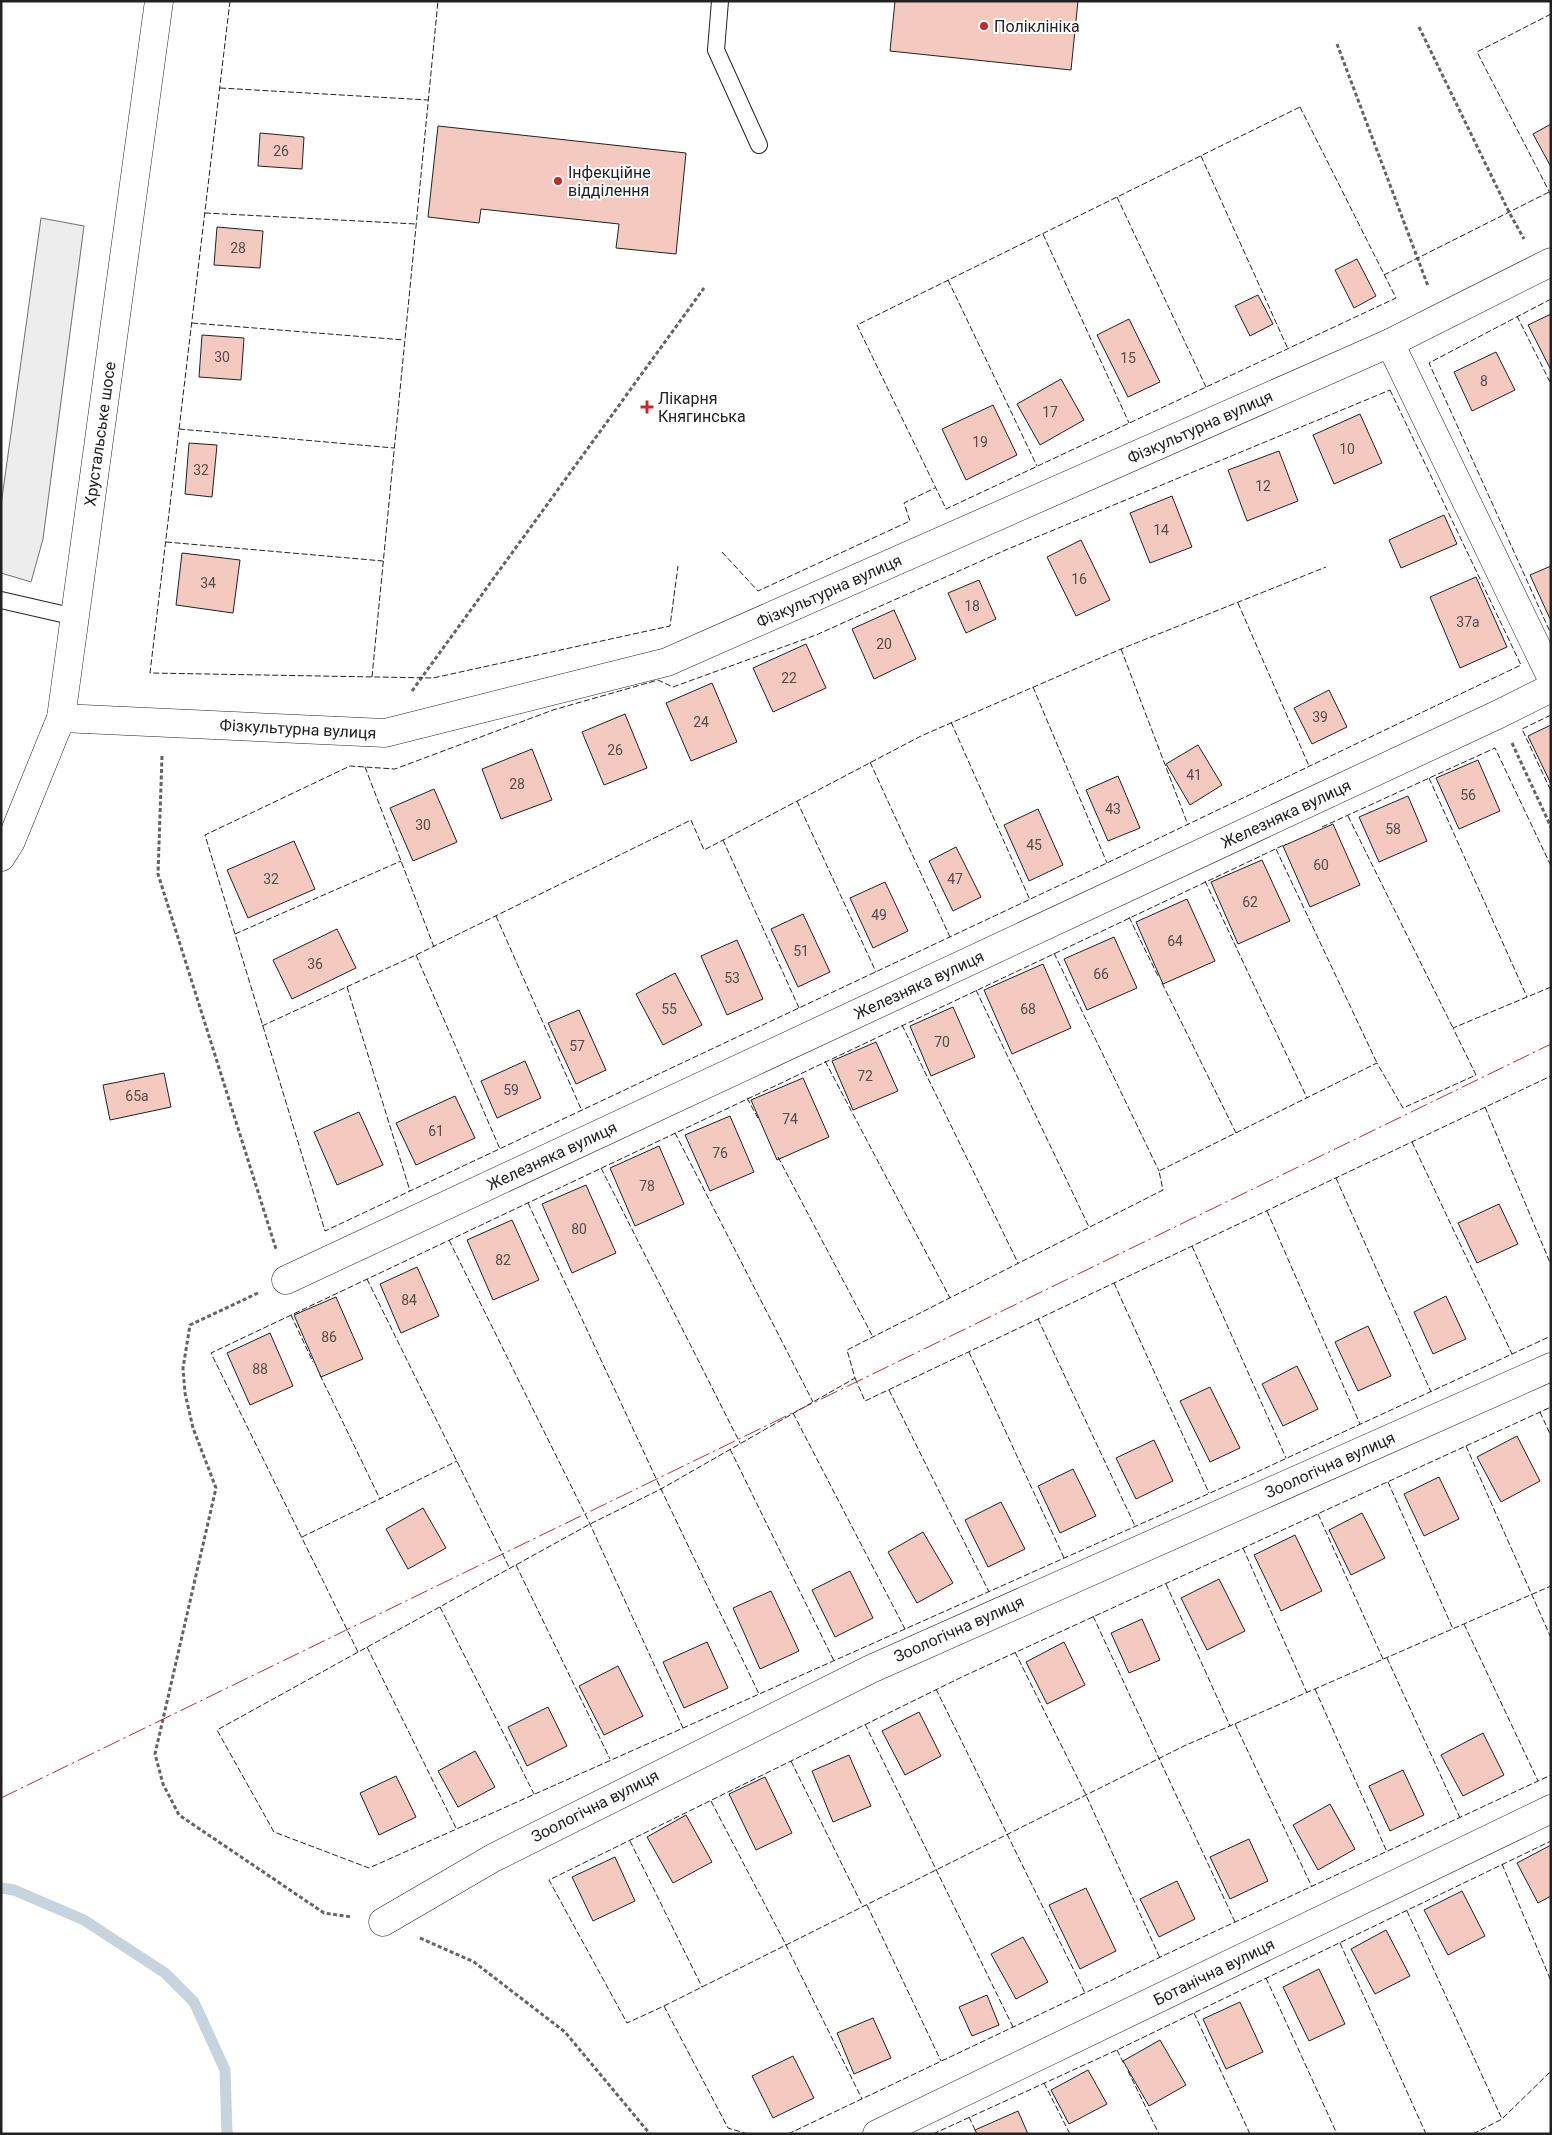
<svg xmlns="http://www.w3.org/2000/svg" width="1552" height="2135" font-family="Roboto,sans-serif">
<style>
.parking{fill:#ededed;stroke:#6f6f6f}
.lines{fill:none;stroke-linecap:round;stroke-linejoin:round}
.stream{stroke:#c7d3dd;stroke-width:11}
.building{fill:#f3c9c0;stroke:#222}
.lane-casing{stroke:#222;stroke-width:18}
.street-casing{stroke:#222;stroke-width:29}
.secondary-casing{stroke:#222;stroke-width:29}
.path{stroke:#646464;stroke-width:3;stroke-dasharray:4 2.5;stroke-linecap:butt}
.lane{stroke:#fff;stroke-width:16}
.street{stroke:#fff;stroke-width:28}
.secondary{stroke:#fff;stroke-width:28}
.fence{stroke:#222;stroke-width:1;stroke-dasharray:6 2.5;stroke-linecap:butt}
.power{stroke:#c62828;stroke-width:1;stroke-dasharray:18 4 2.5 4;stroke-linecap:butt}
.poi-dot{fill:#c62828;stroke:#fff;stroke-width:2}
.labels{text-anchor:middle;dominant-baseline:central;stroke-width:4;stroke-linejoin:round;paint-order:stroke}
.number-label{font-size:14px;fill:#564c4a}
.poi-label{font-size:16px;fill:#222;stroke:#fff;text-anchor:start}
.street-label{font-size:16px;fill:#222;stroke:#fff}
</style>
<rect width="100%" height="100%" fill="#fff"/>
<polygon class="parking" points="41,218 84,226 43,539 31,582 1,573 1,505"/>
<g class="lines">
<polyline class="stream" points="1,1888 14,1890 84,1920 165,1973 194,2002 225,2070 227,2133 228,2134"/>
</g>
<g class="building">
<polygon points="895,1 1078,1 1071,70 890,51"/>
<polygon points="1551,124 1551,167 1533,134"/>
<polygon points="438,126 686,153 676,254 616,248 619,224 481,209 479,223 428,217"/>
<polygon points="260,133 304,137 302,169 258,166"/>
<polygon points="217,227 263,231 260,268 214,265"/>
<polygon points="1357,259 1376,296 1354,308 1335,270"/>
<polygon points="1258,295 1273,324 1250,336 1235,306"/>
<polygon points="1551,314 1551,370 1528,325"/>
<polygon points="1129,319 1160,382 1128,397 1097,335"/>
<polygon points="202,335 244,338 241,380 199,377"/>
<polygon points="1496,352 1515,390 1472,411 1454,372"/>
<polygon points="1061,379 1084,420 1040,445 1017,404"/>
<polygon points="993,405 1017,455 966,480 942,429"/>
<polygon points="1360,414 1382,463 1334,484 1313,435"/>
<polygon points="189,443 217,445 212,497 185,494"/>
<polygon points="1279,451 1298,501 1247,521 1228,470"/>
<polygon points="1172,496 1192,547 1150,563 1130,513"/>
<polygon points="1444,515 1457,544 1401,568 1389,540"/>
<polygon points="1081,540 1110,600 1076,616 1047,557"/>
<polygon points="182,553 240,560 233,613 176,605"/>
<polygon points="1551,566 1551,621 1530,575"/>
<polygon points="1476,577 1507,647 1460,668 1430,597"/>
<polygon points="979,580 996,619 966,633 948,593"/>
<polygon points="894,610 916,659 874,679 852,629"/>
<polygon points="806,644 826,688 773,712 753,668"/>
<polygon points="712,683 737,742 691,761 666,703"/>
<polygon points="1329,690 1347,727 1312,744 1294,708"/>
<polygon points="625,714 647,768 604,785 582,732"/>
<polygon points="1551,725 1551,784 1528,736"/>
<polygon points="1198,745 1222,785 1190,805 1166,764"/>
<polygon points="532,749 552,800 501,819 482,769"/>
<polygon points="1478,760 1500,811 1459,829 1436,778"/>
<polygon points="1118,776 1140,828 1108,841 1086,790"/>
<polygon points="434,789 457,842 413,861 390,808"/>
<polygon points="1408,796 1427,841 1379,862 1359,817"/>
<polygon points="1038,809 1063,865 1029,881 1004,825"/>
<polygon points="1333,824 1360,885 1310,907 1283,846"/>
<polygon points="294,841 315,889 248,918 227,870"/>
<polygon points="956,847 981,897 953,911 929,861"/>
<polygon points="1262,860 1290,921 1238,944 1211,882"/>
<polygon points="885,882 908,931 873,948 850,898"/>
<polygon points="1187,899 1215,961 1163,984 1136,922"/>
<polygon points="803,914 830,972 798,987 771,929"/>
<polygon points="337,929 356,968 292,999 273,960"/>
<polygon points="1114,937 1137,988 1087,1010 1064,959"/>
<polygon points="737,940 763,999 727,1015 701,956"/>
<polygon points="1043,964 1071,1028 1012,1054 984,990"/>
<polygon points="675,973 702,1025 663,1045 636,994"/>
<polygon points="953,1007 975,1057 931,1076 910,1026"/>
<polygon points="579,1010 606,1070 576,1084 548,1023"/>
<polygon points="876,1042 898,1091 853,1110 832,1061"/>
<polygon points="525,1061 541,1098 497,1118 481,1081"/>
<polygon points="164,1073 171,1107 110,1120 103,1085"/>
<polygon points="803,1078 829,1137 777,1160 751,1100"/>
<polygon points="455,1096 475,1138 416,1165 396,1123"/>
<polygon points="359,1112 383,1165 337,1185 314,1132"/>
<polygon points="730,1116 754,1172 710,1191 685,1135"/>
<polygon points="659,1146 684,1204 635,1226 610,1168"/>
<polygon points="586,1185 616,1253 572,1273 542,1204"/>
<polygon points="1499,1204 1518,1244 1477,1263 1458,1223"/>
<polygon points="512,1220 539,1280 493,1300 467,1240"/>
<polygon points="417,1267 439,1316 401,1333 380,1284"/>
<polygon points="1446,1296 1466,1339 1433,1354 1414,1312"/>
<polygon points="336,1297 363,1359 321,1377 294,1315"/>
<polygon points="1368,1326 1391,1376 1358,1391 1335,1342"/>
<polygon points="270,1333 293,1386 250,1405 227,1353"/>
<polygon points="1297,1366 1318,1409 1283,1426 1262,1384"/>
<polygon points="1210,1387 1240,1448 1210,1462 1180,1401"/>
<polygon points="1517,1436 1540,1481 1501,1502 1477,1457"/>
<polygon points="1154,1440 1173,1481 1136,1499 1116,1458"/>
<polygon points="1073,1469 1096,1516 1060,1533 1038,1486"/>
<polygon points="1439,1477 1459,1519 1424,1536 1404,1494"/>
<polygon points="1001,1502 1025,1549 988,1567 965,1520"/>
<polygon points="423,1508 446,1548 408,1569 386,1529"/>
<polygon points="1362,1513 1385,1558 1351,1575 1329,1530"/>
<polygon points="923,1532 953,1583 917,1603 888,1552"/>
<polygon points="1295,1535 1322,1591 1281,1611 1254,1555"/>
<polygon points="850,1571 873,1618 835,1637 812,1590"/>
<polygon points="1219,1579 1245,1631 1207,1650 1181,1598"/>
<polygon points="771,1591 799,1651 760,1669 733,1608"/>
<polygon points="1142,1619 1160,1660 1129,1673 1111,1633"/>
<polygon points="707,1642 728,1688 684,1708 663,1662"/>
<polygon points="1064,1642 1085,1685 1047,1704 1026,1662"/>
<polygon points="618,1666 643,1716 604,1735 579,1686"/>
<polygon points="548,1707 567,1746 527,1766 508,1727"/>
<polygon points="919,1712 941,1756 905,1775 882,1731"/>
<polygon points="1483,1733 1504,1775 1463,1796 1441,1755"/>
<polygon points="475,1751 495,1787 458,1807 438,1771"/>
<polygon points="849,1755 871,1806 833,1822 812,1771"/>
<polygon points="1403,1770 1424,1815 1390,1831 1369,1786"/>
<polygon points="396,1776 416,1817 379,1835 360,1793"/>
<polygon points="765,1777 792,1833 756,1850 729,1794"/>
<polygon points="1330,1804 1355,1849 1318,1870 1293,1825"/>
<polygon points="686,1815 712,1862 673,1883 647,1837"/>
<polygon points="1249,1839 1268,1881 1230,1899 1210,1857"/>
<polygon points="1551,1845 1551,1896 1538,1903 1517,1863"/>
<polygon points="615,1857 635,1901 593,1921 572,1877"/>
<polygon points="1177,1881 1195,1919 1159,1937 1140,1899"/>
<polygon points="1086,1888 1116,1951 1080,1969 1049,1905"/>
<polygon points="1462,1891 1485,1936 1448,1955 1424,1910"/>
<polygon points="1386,1930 1410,1976 1375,1994 1351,1949"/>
<polygon points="1023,1937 1048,1982 1016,1999 991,1954"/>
<polygon points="1319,1969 1345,2024 1309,2041 1283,1987"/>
<polygon points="987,1995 999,2025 972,2036 959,2007"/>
<polygon points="1240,2002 1263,2052 1226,2069 1203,2019"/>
<polygon points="873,2018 891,2058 854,2074 837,2033"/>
<polygon points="1160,2040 1186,2085 1149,2106 1123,2061"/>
<polygon points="793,2056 814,2098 773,2118 752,2076"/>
<polygon points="1088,2070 1107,2104 1069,2124 1051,2090"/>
<polygon points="1018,2111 1028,2134 977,2134 975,2130"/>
</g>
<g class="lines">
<g class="lane-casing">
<g id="lane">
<polyline points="720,1 716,50 759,145"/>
<polyline points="1,600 75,617"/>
</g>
</g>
<g class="street-casing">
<g id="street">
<polyline points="1390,343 1551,677"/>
<polyline points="61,718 385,733 667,662 1390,343 1551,262"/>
<polyline points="286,1280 1499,714 1551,688"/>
<polyline points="383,1922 493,1858 871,1669 1551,1367"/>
<polyline points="877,2134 1551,1809"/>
</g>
</g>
<g class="secondary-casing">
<polyline id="secondary" points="1,857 11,841 61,718 159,1"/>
</g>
<g class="path">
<polyline points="1419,27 1509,212 1524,239"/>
<polyline points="1337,44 1428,286"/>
<polyline points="412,691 704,288"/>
<polyline points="1512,743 1551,827"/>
<polyline points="162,756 158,874 276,1249"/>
<polyline points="258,1293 190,1325 183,1368 185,1393 193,1428 216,1488 155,1754 163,1784 179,1815 324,1913 352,1917"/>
<polyline points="420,1938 474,1962 565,2032 650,2134"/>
</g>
<use href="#lane" class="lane"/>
<use href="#street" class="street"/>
<use href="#secondary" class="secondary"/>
<g class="fence">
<polyline points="230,1 150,673 433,678 670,626 678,566"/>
<polyline points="1551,14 1477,52 1551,195"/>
<polyline points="220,88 428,100"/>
<polygon points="1300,107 1396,298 946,509 857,325"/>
<polyline points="1201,156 1288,349"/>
<polyline points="1117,197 1206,387"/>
<polyline points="205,213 416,224"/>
<polyline points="1043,234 1129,423"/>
<polyline points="1384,275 1549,192"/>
<polyline points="948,280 1037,466"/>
<polyline points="1551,299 1429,363 1551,634"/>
<polyline points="1517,316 1551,384"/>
<polyline points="192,323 404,340"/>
<polygon points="1390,390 1521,665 1107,863 325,1231 205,835 350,766 395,769 553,710 658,680 673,687 816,635 1008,549"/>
<polyline points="179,429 394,448"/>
<polyline points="166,542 383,561"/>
<polyline points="722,552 758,591 910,521 904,503 935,488"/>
<polyline points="1238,603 1309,766"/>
<polyline points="1121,649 1188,825"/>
<polyline points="372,677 438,1"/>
<polyline points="1033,687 1107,863"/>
<polyline points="1551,715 1522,729 1551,791"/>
<polyline points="951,722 1030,900"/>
<polyline points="870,762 950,937"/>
<polyline points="365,767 434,947"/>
<polyline points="1429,778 1527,997"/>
<polyline points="797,801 876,972"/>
<polyline points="1348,816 1453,1028"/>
<polyline points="1322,827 1495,748 1551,866"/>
<polyline points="723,840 799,1008"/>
<polyline points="1276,849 1377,1063"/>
<polyline points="1205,881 1307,1098"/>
<polyline points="496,916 582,1111"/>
<polyline points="1129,917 1158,976"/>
<polyline points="235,934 401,861"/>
<polyline points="1054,953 1159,1171"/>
<polyline points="416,955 500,1149"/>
<polyline points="1162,983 1236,1133"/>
<polyline points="347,987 410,1191"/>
<polyline points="1551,987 1453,1028 1476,1075 1403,1108 1377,1063 1159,1171 1163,1190 847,1350 855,1378 661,1489 590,1524 217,1730 274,1832 369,1868 1246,1477 1551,1336"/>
<polyline points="976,990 1089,1227"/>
<polyline points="902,1025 1018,1263"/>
<polyline points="262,1026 416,955 691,820 704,850 921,736 1121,649 1326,567"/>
<polyline points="825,1061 950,1298"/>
<polyline points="747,1098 759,1120"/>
<polyline points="1485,1107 1551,1265"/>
<polyline points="675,1133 813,1402"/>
<polyline points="1412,1142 1512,1354"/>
<polyline points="778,1157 873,1337"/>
<polyline points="601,1168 740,1443"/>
<polyline points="1336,1178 1431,1392"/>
<polyline points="528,1203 661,1489 759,1694"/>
<polyline points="1267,1211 1360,1424"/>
<polyline points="449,1240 590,1524 683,1728"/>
<polyline points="1192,1246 1286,1458"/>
<polyline points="367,1279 510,1569"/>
<polyline points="1114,1283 1209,1493"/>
<polyline points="291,1315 313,1362"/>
<polyline points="1038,1319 1135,1526"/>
<polyline points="969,1352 1064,1558"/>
<polyline points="320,1375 380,1499"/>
<polyline points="855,1378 865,1401 1551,1076"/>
<polyline points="889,1390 989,1592"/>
<polyline points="1540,1412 1551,1436"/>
<polyline points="793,1413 905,1629"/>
<polyline points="1466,1446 1551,1638"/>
<polyline points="730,1449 834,1661"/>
<polyline points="1388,1482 1453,1629"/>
<polyline points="1318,1514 1383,1659"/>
<polyline points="302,1537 457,1461"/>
<polyline points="1243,1548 1307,1693"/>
<polyline points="516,1565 610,1759"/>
<polyline points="1166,1584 1230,1726"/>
<polyline points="440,1607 534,1794"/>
<polyline points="1093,1616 1235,1922"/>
<polyline points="1464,1624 1538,1781"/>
<polyline points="367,1647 456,1828"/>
<polyline points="358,1652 211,1353 1286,844"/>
<polyline points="1015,1652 1086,1795 1160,1958"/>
<polyline points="1387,1658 1460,1818"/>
<polyline points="936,1689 1085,1993"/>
<polyline points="1315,1689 1387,1852"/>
<polyline points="865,1724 1013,2027"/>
<polyline points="1235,1724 1312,1887"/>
<polyline points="791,1761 863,1907"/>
<polyline points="711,1801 786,1945 862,2099"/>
<polyline points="630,1841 702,1987"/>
<polyline points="1502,1864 1551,1981"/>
<polyline points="867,1905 941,2061"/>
<polyline points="1407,1911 1502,2119"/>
<polyline points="1340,1943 1426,2134"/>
<polyline points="1266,1978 1337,2134"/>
<polyline points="664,2006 1184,1746 1551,1586"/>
<polyline points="1194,2013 1250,2134"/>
<polyline points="1117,2050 1124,2064"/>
<polyline points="1128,2071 1159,2134"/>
<polyline points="1044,2083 1070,2134"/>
<polyline points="969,2117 976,2132"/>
<polyline points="748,2134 728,2128 664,2006 627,2023 549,1880 964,1676 1551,1407"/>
<polyline points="788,2134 1190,1943 1551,1775"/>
<polyline points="933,2134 1117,2050 1551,1841"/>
<polyline points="1473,2134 1502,2119 1551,2071"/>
</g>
<polyline class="power" points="1,1798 1551,1044"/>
</g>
<g class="poi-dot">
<circle cx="984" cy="26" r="5"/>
<circle cx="558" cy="181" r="5"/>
<path d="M644.5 399.5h5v5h5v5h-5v5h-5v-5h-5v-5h5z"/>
</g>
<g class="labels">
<g class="number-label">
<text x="281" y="151">26</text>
<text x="238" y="248">28</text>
<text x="222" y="357">30</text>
<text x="1128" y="358">15</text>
<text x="1484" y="381">8</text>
<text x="1050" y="412">17</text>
<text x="980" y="442">19</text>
<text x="1347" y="449">10</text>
<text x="201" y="470">32</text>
<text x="1263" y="486">12</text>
<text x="1161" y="530">14</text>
<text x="1079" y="579">16</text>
<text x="208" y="583">34</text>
<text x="972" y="606">18</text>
<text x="1468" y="622">37а</text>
<text x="884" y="644">20</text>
<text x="789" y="678">22</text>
<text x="1320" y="717">39</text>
<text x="701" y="722">24</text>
<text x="615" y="750">26</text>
<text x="1194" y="775">41</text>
<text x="517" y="784">28</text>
<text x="1468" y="795">56</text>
<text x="1113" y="809">43</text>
<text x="423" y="825">30</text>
<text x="1393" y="829">58</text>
<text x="1034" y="845">45</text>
<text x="1321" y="865">60</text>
<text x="271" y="879">32</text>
<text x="955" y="879">47</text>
<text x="1250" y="902">62</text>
<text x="879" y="915">49</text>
<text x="1175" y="941">64</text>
<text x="801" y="951">51</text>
<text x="315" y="964">36</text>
<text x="1101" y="974">66</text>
<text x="732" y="978">53</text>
<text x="669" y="1009">55</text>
<text x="1028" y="1009">68</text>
<text x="942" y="1042">70</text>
<text x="577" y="1046">57</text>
<text x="865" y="1076">72</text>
<text x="511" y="1090">59</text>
<text x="137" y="1096">65а</text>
<text x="790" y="1119">74</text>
<text x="436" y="1131">61</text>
<text x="720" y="1153">76</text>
<text x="647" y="1186">78</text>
<text x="579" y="1229">80</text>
<text x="503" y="1260">82</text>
<text x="409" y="1300">84</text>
<text x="329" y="1337">86</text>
<text x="260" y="1369">88</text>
</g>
<g class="poi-label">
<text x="994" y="26">Поліклініка</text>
<text x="568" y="172">Інфекційне<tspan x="568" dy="18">відділення</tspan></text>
<text x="658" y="398">Лікарня<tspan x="658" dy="18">Княгинська</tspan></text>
</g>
<g class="street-label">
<text transform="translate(1200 427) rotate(-24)">Фізкультурна вулиця</text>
<text transform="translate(100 434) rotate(-82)">Хрустальське шосе</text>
<text transform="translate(829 591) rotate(-24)">Фізкультурна вулиця</text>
<text transform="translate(298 729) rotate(3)">Фізкультурна вулиця</text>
<text transform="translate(1286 814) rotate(-25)">Железняка вулиця</text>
<text transform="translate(919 985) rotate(-25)">Железняка вулиця</text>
<text transform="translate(552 1156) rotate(-25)">Железняка вулиця</text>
<text transform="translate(1330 1465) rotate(-24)">Зоологічна вулиця</text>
<text transform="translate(959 1629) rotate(-24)">Зоологічна вулиця</text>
<text transform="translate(595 1806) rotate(-27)">Зоологічна вулиця</text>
<text transform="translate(1214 1972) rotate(-26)">Ботанічна вулиця</text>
</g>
</g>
<rect width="1552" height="2135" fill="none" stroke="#222222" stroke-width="5"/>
</svg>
